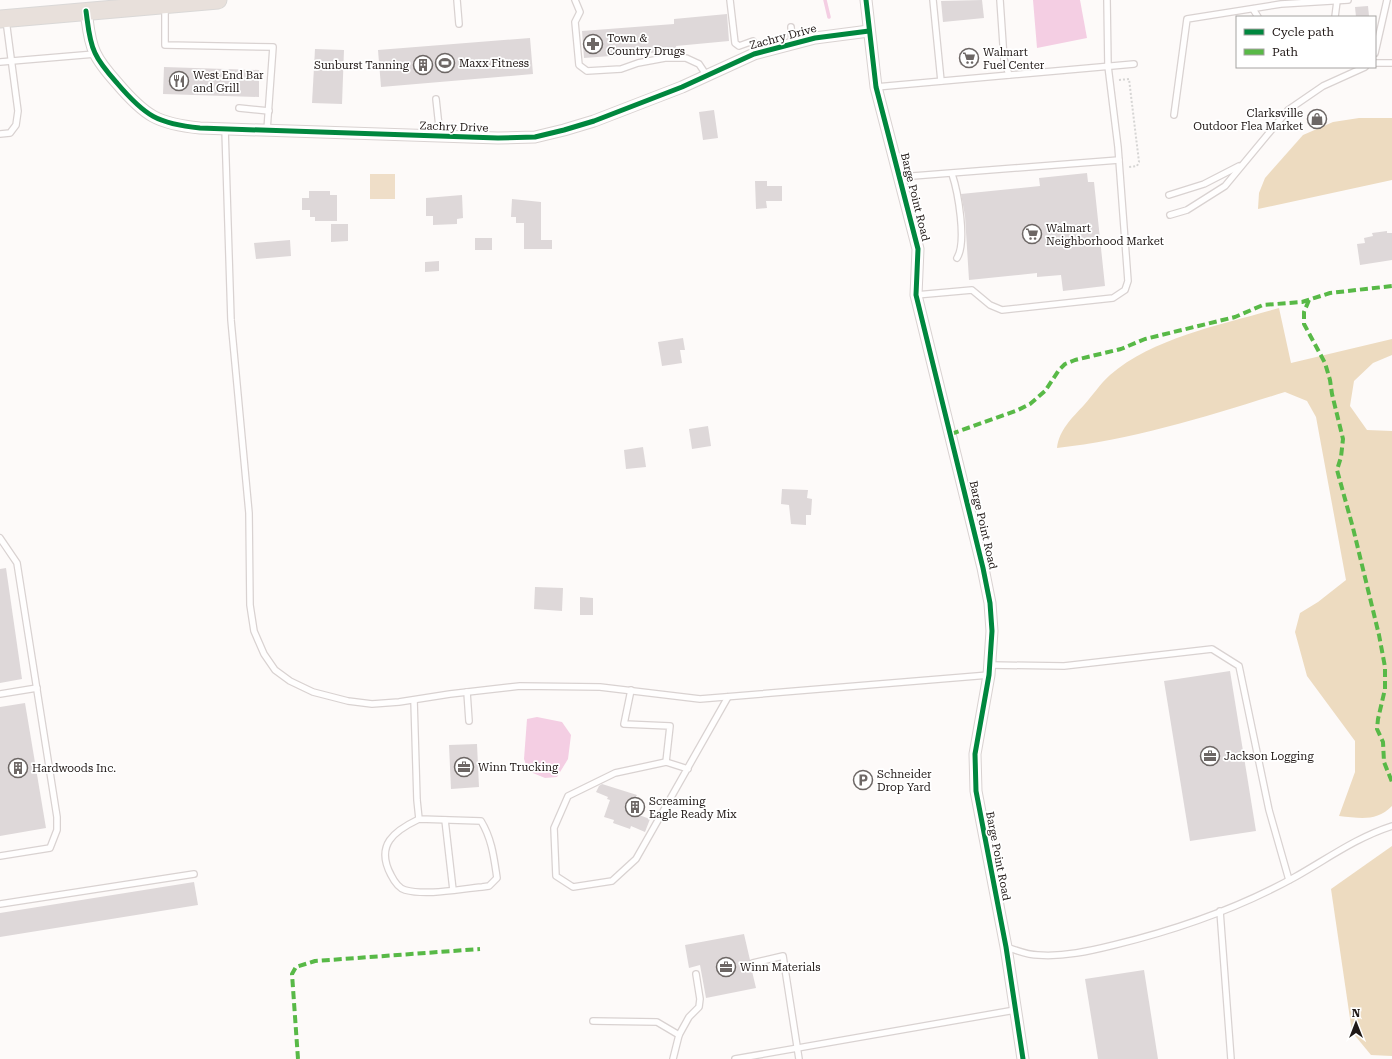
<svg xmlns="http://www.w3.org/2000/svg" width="1392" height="1059" font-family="'Roboto Serif',serif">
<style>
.green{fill:#efdec8}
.forest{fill:#eddbc0}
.water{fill:#f4cee3}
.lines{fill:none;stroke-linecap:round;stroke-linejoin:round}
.stream{stroke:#f4cee3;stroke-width:3.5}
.building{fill:#ded8d9}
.service-casing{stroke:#d9d2d1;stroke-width:8}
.minor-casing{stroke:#d9d2d1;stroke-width:13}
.primary-casing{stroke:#dad8d7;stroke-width:19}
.path{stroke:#d6d5d4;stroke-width:2;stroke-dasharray:2 2;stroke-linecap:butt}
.service{stroke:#fffefe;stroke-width:5.5}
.minor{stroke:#fffefe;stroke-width:11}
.primary{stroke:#e8e0db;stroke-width:17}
.quiet{stroke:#58b947;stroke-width:4;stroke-dasharray:8 4;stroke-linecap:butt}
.cycleway-casing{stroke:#fff;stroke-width:8}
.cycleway{stroke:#00873e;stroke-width:5}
.labels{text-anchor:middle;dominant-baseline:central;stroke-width:3.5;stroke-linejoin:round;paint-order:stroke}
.street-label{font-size:11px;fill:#201816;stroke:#fff}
.poi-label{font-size:11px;fill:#201816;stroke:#fff;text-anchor:start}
</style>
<rect width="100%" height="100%" fill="#fdfaf9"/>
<rect class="green" x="370" y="174" width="25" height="25"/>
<g class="forest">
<polygon points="1359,118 1392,118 1392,180 1258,209 1259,193 1265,178 1303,135 1333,122"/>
<path d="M1279 308 1291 363 1392 339V355L1373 363 1354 381 1350 406 1367 430 1392 431V806C1376 822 1360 818 1339 816L1355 772V741L1307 676 1295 632 1300 613 1318 602 1346 580 1316 417 1307 401 1285 392C1212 415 1133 440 1057 448 1059 430 1072 418 1084 405 1093 395 1100 384 1110 375 1154 337 1225 324 1279 308Z"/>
<polygon points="1392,846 1392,1056 1371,1055 1352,1032 1331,889"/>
</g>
<g class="water">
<polygon points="1033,0 1080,0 1087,38 1037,48"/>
<polygon points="537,717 562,722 571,735 568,759 557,777 545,778 528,771 524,759 527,719"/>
</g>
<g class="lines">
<polyline class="stream" points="825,0 829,17"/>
</g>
<g class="building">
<polygon points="982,0 984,18 943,22 941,1"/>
<polygon points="1368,6 1369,16 1356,17 1355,7"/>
<polygon points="727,14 729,41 676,46 677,51 584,58 582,31 674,24 674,19"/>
<polygon points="530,38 533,74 381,87 378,50"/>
<polygon points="315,49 344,50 342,104 312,103"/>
<polygon points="978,52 979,63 960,65 959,53"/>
<polygon points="164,67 259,70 259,97 163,94"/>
<polygon points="714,110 718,138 703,140 699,112"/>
<polygon points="1087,173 1088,182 1094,182 1105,286 1063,291 1061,275 1037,277 1037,273 969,280 965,216 961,194 1040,186 1039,178"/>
<polygon points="755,181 767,181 767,186 782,186 782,201 766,201 767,208 756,209"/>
<polygon points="309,191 330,191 330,195 337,195 337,221 315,221 315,217 310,217 310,210 302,210 302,198 309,198"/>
<polygon points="462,195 463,218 457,219 457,224 433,225 433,216 426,216 426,198"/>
<polygon points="512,199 541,202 541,240 552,240 552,249 524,249 524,223 516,223 516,217 511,217"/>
<polygon points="331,224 348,224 348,241 331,242"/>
<polygon points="1387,231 1387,233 1392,233 1392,260 1360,265 1357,244 1365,243 1364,238 1373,236 1372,233"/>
<rect x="475" y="238" width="17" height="12"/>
<polygon points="290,240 291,256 256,259 254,243"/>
<polygon points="439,261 439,271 425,272 425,262"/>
<polygon points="683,338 685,350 680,350 682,363 662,366 658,342"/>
<polygon points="708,426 711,446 692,449 689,429"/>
<polygon points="643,447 646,467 626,469 624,450"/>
<polygon points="782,489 808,490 807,498 812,499 811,515 806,515 806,525 791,524 789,505 781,504"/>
<polygon points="6,568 22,679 0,683 0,569"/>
<polygon points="535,587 563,588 562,611 534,609"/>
<polygon points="580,597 593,598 593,615 580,615"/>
<polygon points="1230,671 1256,831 1190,841 1164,681"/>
<polygon points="25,703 46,828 0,836 0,707"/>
<polygon points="477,744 479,787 451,789 449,745"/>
<polygon points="602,784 637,795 634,800 640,802 636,814 650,819 645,832 631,826 630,829 613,823 614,820 604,817 610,800 607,799 608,797 596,792 599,786"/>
<polygon points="194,882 198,905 0,937 0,913"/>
<polygon points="744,934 750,960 749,964 751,967 756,988 706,998 700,965 689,968 685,945"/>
<polygon points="1144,970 1158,1059 1098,1059 1085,979"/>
</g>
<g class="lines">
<g class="service-casing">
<g id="service">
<polyline points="457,0 459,24"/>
<polyline points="575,0 580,12 575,22 579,65 587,71 621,69 638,63 665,58 686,58 699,64 707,76"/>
<polyline points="730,0 735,43 739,46 753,41"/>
<polyline points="933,0 941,81"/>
<polyline points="1000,0 1004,59 1009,75"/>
<polyline points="165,7 165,45 273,47 267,130"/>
<polyline points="1253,9 1258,17"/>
<polyline points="1335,17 1337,1"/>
<polyline points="791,27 792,43"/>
<polyline points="1375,53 1387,0"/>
<polyline points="0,62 95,54"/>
<polyline points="1375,63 1392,63"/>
<polyline points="876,87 1134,64"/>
<polyline points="436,99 440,136"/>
<polyline points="239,108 269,111"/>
<polyline points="1174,115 1187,19 1281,4 1348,0"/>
<polyline points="225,129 231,320 249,513 250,605 254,631 264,654 275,670 290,681 313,692 348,701 372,704 399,702 450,694 520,686 600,687 700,699 989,675"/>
<polyline points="0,134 10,133 16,125 18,111 6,20"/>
<path d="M952 174C958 192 967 242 957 258"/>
<polyline points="900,177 1119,160"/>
<polyline points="1169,195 1204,184 1239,166"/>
<polyline points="1170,215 1187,210 1225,186 1288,110 1323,86 1365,67"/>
<polyline points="916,295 972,290 990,305 1002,310 1113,298 1125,290 1128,281 1118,147 1108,66 1107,0"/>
<polyline points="0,538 17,563 57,817 57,830 50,848 0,856"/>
<polyline points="990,665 1064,666 1212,649 1239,666 1269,810 1289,880"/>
<polyline points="631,690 624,724 670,726 666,762"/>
<polyline points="467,692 469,721"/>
<polyline points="0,694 37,688"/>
<path d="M414 700 417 800 419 819 481 821C492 839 494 858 497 878L489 886 482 887C459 889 427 896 405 890 398 888 394 881 391 875 375 845 394 831 419 819"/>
<polyline points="688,769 666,762 615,773 568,796 554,828 556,876 573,887 612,881 636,859 728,697"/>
<polyline points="445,820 453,890"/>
<polyline points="0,904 194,874"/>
<polyline points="1220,911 1231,1059"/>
<path d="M1006 947C1016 950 1027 955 1038 955 1063 957 1090 951 1114 945 1176 930 1239 908 1295 877 1327 859 1357 837 1392 826"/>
<polyline points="753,963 783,956 799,1059"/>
<polyline points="593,1021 657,1022 679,1035"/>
<polyline points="673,1059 679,1035 689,1017 699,1007 700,999 696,974"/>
<polyline points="735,1059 1015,1010"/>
</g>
</g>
<g class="minor-casing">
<g id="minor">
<polyline points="866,0 876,87 918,249 916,295 983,568 990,603 992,631 989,675 975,754 976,791 1006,947 1023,1059"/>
<path d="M86 11C88 25 89 41 95 53 100 64 109 74 117 83 145 116 158 124 200 128L498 138 535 137 564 130 594 121 682 87 754 54 815 38 869 31"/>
</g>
</g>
<g class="primary-casing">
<polyline id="primary" points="0,19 218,0"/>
</g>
<polyline class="path" points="1119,80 1129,79 1139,162 1137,166 1129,167"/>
<use href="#service" class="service"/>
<use href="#minor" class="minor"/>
<use href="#primary" class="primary"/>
<g class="quiet">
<polyline points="1309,300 1304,312 1304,324 1325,363 1330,380 1332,394 1343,439 1341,457 1337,470 1353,528 1379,635 1385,667 1385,689 1378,719 1377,729 1383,742 1384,762 1392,782"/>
<polyline points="951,434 1018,410 1030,404 1045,391 1059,370 1065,364 1075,360 1121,349 1145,339 1235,317 1263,305 1302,302 1330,293 1392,286"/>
<polyline points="298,1059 292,974 296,967 315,961 480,949"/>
</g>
<g class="cycleway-casing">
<g id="cycleway">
<polyline points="866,0 876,87 918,249 916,295 983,568 990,603 992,631 989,675 975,754 976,791 1006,947 1023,1059"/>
<path d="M86 11C88 25 89 41 95 53 100 64 109 74 117 83 145 116 158 124 200 128L498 138 535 137 564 130 594 121 682 87 754 54 815 38 869 31"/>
</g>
</g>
<use href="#cycleway" class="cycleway"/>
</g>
<defs>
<g id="pharmacy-ring" transform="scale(1)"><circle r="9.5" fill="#fff" stroke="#6d6765" stroke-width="1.5"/><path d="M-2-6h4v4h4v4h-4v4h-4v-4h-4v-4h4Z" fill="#6d6765"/></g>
<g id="supermarket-ring" transform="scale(1)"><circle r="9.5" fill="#fff" stroke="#6d6765" stroke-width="1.5"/><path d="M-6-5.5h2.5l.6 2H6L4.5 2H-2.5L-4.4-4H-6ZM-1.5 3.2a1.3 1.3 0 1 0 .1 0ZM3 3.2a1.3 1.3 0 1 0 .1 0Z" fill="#6d6765"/></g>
<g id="stadium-ring" transform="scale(1)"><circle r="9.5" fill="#fff" stroke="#6d6765" stroke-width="1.5"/><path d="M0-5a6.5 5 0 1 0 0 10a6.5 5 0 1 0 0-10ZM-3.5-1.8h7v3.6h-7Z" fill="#6d6765"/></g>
<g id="building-ring" transform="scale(1)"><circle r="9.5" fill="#fff" stroke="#6d6765" stroke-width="1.5"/><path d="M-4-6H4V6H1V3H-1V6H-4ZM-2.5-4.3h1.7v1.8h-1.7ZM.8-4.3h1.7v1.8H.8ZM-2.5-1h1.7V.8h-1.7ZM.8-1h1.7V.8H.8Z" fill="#6d6765"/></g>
<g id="restaurant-ring" transform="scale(1)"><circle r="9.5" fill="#fff" stroke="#6d6765" stroke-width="1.5"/><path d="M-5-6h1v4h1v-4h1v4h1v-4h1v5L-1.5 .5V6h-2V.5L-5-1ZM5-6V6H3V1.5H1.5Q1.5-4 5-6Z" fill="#6d6765"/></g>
<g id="shop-ring" transform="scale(1)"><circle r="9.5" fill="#fff" stroke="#6d6765" stroke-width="1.5"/><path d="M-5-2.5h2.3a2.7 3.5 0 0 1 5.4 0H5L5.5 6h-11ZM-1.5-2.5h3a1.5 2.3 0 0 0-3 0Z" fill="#6d6765"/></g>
<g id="office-ring" transform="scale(1)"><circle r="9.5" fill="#fff" stroke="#6d6765" stroke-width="1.5"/><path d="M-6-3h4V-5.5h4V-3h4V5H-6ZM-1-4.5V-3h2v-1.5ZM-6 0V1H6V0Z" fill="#6d6765"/></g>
<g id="parking-ring" transform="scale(1)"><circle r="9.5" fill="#fff" stroke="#6d6765" stroke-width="1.5"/><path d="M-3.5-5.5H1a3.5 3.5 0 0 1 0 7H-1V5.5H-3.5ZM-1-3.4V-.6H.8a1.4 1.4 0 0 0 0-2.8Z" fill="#6d6765"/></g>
</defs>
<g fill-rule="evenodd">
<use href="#pharmacy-ring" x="593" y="44"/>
<use href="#supermarket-ring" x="969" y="58"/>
<use href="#stadium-ring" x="445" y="63"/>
<use href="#building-ring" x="423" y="65"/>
<use href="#restaurant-ring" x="179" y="81"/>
<use href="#shop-ring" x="1317" y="119"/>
<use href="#supermarket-ring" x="1032" y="234"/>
<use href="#office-ring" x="1210" y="756"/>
<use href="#office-ring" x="464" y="767"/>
<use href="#building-ring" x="18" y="768"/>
<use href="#parking-ring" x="863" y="780"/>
<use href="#building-ring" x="635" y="807"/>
<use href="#office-ring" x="726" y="967"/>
</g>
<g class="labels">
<g class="street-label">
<text transform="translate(783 37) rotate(-15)">Zachry Drive</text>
<text transform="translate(454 127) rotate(2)">Zachry Drive</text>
<text transform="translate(915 197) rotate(76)">Barge Point Road</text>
<text transform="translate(983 525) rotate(77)">Barge Point Road</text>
<text transform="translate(998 856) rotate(79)">Barge Point Road</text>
</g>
<g class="poi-label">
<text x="607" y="38">Town &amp;<tspan x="607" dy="13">Country Drugs</tspan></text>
<text x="983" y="52">Walmart<tspan x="983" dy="13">Fuel Center</tspan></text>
<text x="459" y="63">Maxx Fitness</text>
<text x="409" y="65" text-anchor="end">Sunburst Tanning</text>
<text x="193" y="75">West End Bar<tspan x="193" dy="13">and Grill</tspan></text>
<text x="1303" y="113" text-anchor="end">Clarksville<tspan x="1303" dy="13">Outdoor Flea Market</tspan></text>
<text x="1046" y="228">Walmart<tspan x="1046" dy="13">Neighborhood Market</tspan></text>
<text x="1224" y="756">Jackson Logging</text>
<text x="478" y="767">Winn Trucking</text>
<text x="32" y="768">Hardwoods Inc.</text>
<text x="877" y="774">Schneider<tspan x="877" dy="13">Drop Yard</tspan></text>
<text x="649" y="801">Screaming<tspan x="649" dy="13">Eagle Ready Mix</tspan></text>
<text x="740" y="967">Winn Materials</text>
</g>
</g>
<rect x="1236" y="16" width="140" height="52" fill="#ffffff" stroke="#a6a3a2"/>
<rect x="1244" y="29" width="20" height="6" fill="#00873e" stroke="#a6a3a2"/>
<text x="1272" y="36" font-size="12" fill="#201816">Cycle path</text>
<rect x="1244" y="49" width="20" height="6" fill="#58b947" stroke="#a6a3a2"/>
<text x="1272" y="56" font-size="12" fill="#201816">Path</text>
<g transform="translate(1356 1023)" stroke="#ffffff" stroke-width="3" paint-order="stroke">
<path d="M0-3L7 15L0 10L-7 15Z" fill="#201816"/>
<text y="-6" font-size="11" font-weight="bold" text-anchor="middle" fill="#201816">N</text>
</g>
</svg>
